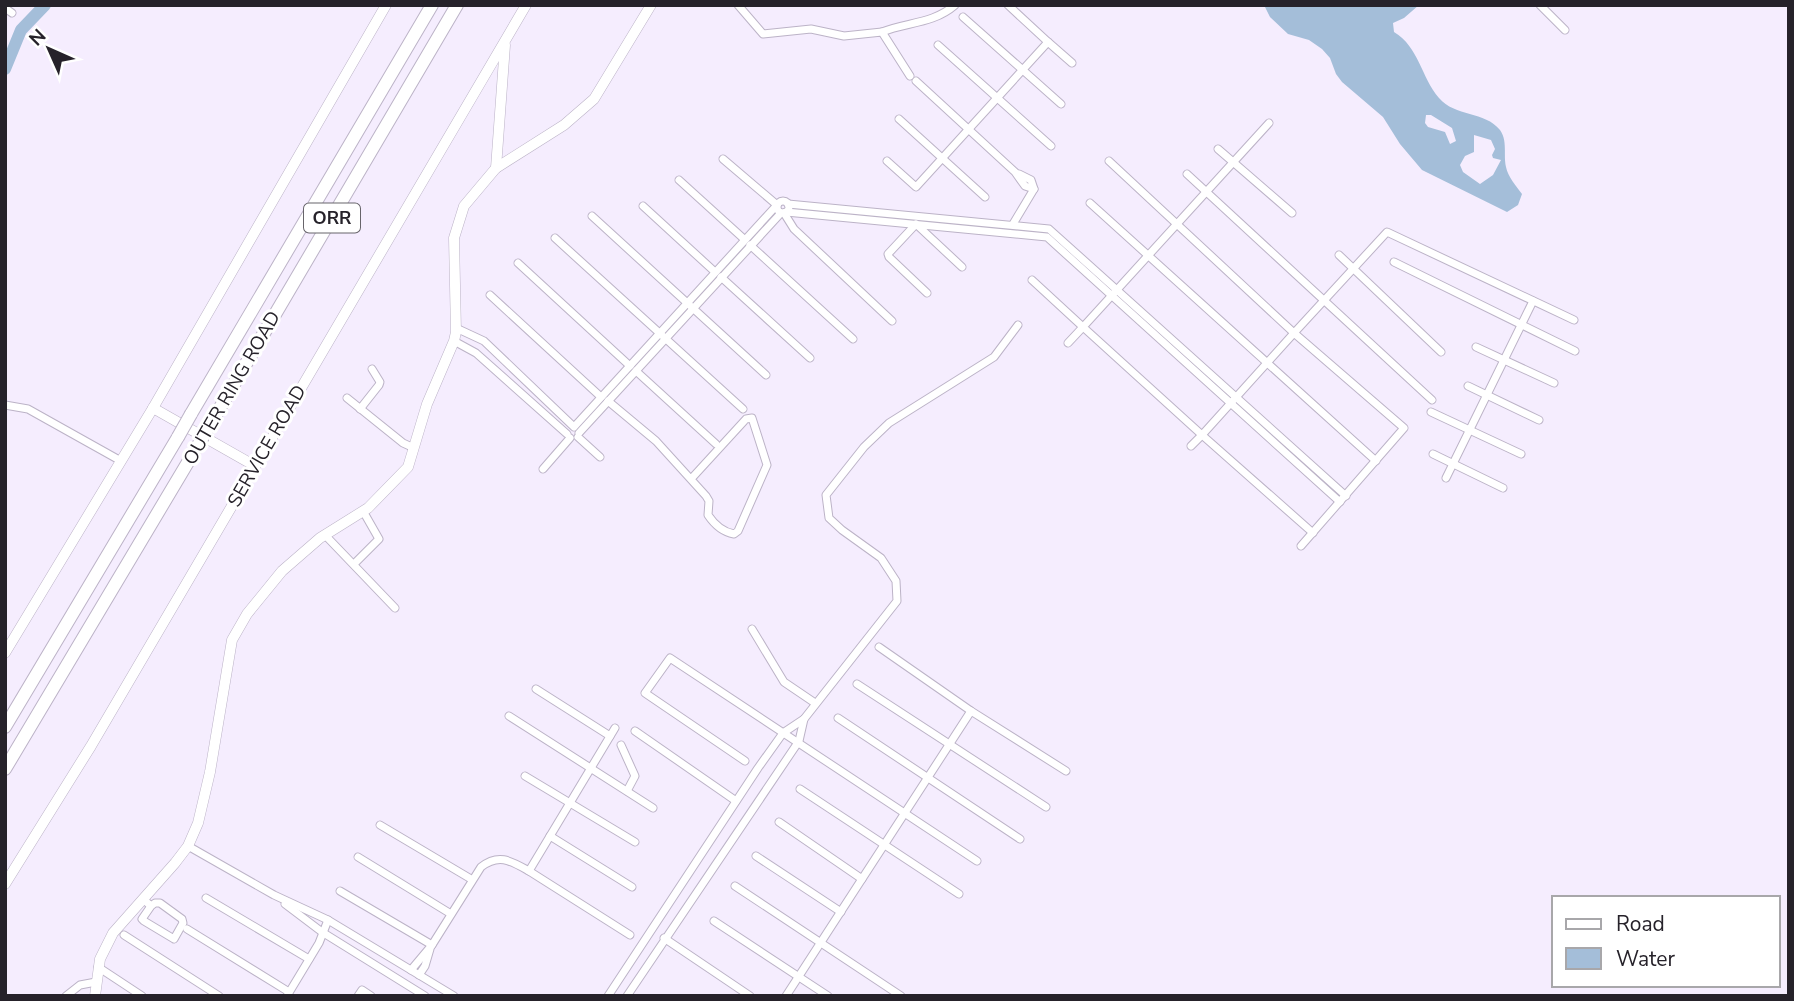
<svg xmlns="http://www.w3.org/2000/svg" width="1794" height="1001" font-family="'Nunito Sans',sans-serif">
<style>
.water{fill:#a4bed9;fill-rule:evenodd}
.lines{fill:none;stroke-linecap:round;stroke-linejoin:round}
.river{stroke:#a4bed9;stroke-width:12}
.street-casing{stroke:#bcb3c7;stroke-width:9}
.secondary-casing{stroke:#bcb3c7;stroke-width:11}
.highway-casing{stroke:#bcb3c7;stroke-width:14}
.street{stroke:#fff;stroke-width:7}
.secondary{stroke:#fff;stroke-width:10}
.highway{stroke:#fff;stroke-width:12}
.highway-bridge-casing{stroke:#bcb3c7;stroke-width:14;stroke-linecap:butt}
.highway-bridge{stroke:#fff;stroke-width:12}
.labels{text-anchor:middle;dominant-baseline:central;stroke-width:6;stroke-linejoin:round;paint-order:stroke}
.shield{fill:#fff;stroke:#67646a;stroke-width:2}
.shield-label{font-size:18px;font-weight:bold;fill:#26222a}
.street-label{font-size:19px;fill:#26222a;stroke:#fff}
</style>
<rect width="100%" height="100%" fill="#f5edfe"/>
<path class="water" d="M1264 5H1419L1404 18 1393 23 1394 32C1419 47 1421 77 1439 98 1455 117 1485 111 1500 130 1508 141 1503 155 1506 167 1508 177 1516 186 1522 194L1518 205 1507 212 1422 170 1400 144 1383 117 1342 82 1336 74 1330 58 1322 49 1309 40 1288 34 1270 17ZM1426 115H1431L1452 128 1456 141 1450 144 1445 132 1428 127 1425 123ZM1474 135 1491 140 1495 149 1492 155 1493 158 1501 160 1493 175 1480 184 1463 172 1460 165 1465 156 1474 152Z"/>
<g class="lines">
<polyline class="river" points="5,69 21,30 45,5"/>
<g class="street-casing">
<g id="street">
<polyline points="738,5 763,34 811,29 844,36 882,32 910,76"/>
<polyline points="1540,5 1565,30"/>
<polyline points="5,8 12,13"/>
<polyline points="963,17 1061,104"/>
<path d="M882 32C907 22 933 24 955 5"/>
<polyline points="1048,42 1072,63"/>
<polyline points="938,45 1051,146"/>
<polyline points="916,81 1015,172 1025,186 1034,189 1013,224"/>
<polyline points="899,119 985,197"/>
<polyline points="1269,123 1083,327 1202,435 1294,333 1404,428 1301,546"/>
<polyline points="1218,149 1292,213"/>
<polyline points="887,161 916,187 1048,42 1008,5"/>
<polyline points="1109,161 1294,333 1387,232 1574,320"/>
<polyline points="1019,174 1031,180 1034,189"/>
<polyline points="1187,174 1432,400"/>
<polyline points="679,180 744,239"/>
<circle cx="783" cy="207" r="6"/>
<polyline points="1090,203 1376,461"/>
<polyline points="788,204 1049,229 1346,496"/>
<polyline points="643,206 715,272"/>
<polyline points="786,212 1047,237 1340,502"/>
<polyline points="784,213 794,229 892,321"/>
<polyline points="592,216 766,375"/>
<polyline points="555,238 743,409"/>
<polyline points="750,245 853,339"/>
<polyline points="1339,255 1441,352"/>
<polyline points="1394,262 1575,351"/>
<polyline points="518,263 630,366"/>
<polyline points="721,277 810,358"/>
<polyline points="1032,280 1083,327 1068,343"/>
<polyline points="927,293 889,257 888,254 916,224 962,267"/>
<polyline points="490,295 601,397"/>
<polyline points="456,328 484,341 574,427 777,205 723,159"/>
<polyline points="454,341 476,353 567,434"/>
<polyline points="1476,347 1554,383"/>
<polyline points="636,371 716,444"/>
<polyline points="1468,386 1539,420"/>
<polyline points="347,398 403,443 414,448"/>
<path d="M608 401 656 441 706 496 709 501 708 515C714 524 723 532 734 534L738 531 767 465 752 418 746 419 691 479"/>
<polyline points="5,405 28,409 121,461"/>
<polyline points="360,409 379,385 380,382 372,369"/>
<polyline points="1431,412 1521,454"/>
<polyline points="579,433 781,213"/>
<polyline points="578,437 600,457"/>
<polyline points="1191,446 1202,435 1313,533"/>
<polyline points="1433,454 1503,488"/>
<polyline points="543,469 570,438"/>
<polyline points="1446,478 1533,301"/>
<polyline points="325,535 395,608"/>
<polyline points="354,564 379,539 363,511"/>
<polyline points="752,629 784,682 815,703"/>
<polyline points="879,647 971,711 1066,771"/>
<polyline points="857,684 1046,807"/>
<polyline points="536,689 610,736"/>
<polyline points="509,716 653,808"/>
<polyline points="838,718 1020,839"/>
<polyline points="635,731 736,801"/>
<polyline points="621,745 635,776 627,791"/>
<polyline points="745,761 645,693 670,658 977,861"/>
<polyline points="525,776 635,842"/>
<polyline points="800,789 959,894"/>
<polyline points="779,822 862,879"/>
<polyline points="380,825 471,879"/>
<polyline points="550,836 632,887"/>
<polyline points="188,846 274,895 328,920 454,996"/>
<polyline points="756,856 841,912"/>
<polyline points="358,857 451,914"/>
<polyline points="529,871 630,935"/>
<polyline points="735,886 901,996"/>
<polyline points="340,891 432,945"/>
<polyline points="206,898 309,959"/>
<polyline points="143,899 151,906 155,903 160,903 182,919 183,923 174,939 144,921 142,919 151,906"/>
<polyline points="285,904 322,932 425,996"/>
<polyline points="714,921 828,996"/>
<polyline points="187,929 289,992"/>
<polyline points="124,935 219,996"/>
<polyline points="664,938 750,996"/>
<polyline points="98,967 142,996"/>
<path d="M411 970 432 945 481 867C499 853 511 861 529 871L615 728"/>
<polyline points="419,975 425,966 430,949"/>
<polyline points="66,996 80,985 96,982"/>
<polyline points="287,996 319,943 328,920"/>
<polyline points="358,996 362,990 371,996"/>
<polyline points="608,996 758,768 783,733 804,719"/>
<polyline points="627,996 799,741 804,719 897,601 896,581 881,558 842,530 829,518 826,495 864,447 889,423 994,357 1018,325"/>
<polyline points="786,996 971,711"/>
</g>
</g>
<g class="secondary-casing">
<g id="secondary">
<polyline points="496,168 505,45"/>
<polyline points="153,408 255,466"/>
<polyline points="5,653 153,408 386,5"/>
<polyline points="5,884 91,746 526,5"/>
<polyline points="95,996 100,959 113,933 175,863 188,846 198,823 210,772 232,640 247,614 282,571 320,538 368,508 408,467 427,404 454,341 456,332 454,238 464,206 496,168 564,125 594,99 651,5"/>
</g>
</g>
<g class="highway-casing">
<g id="highway">
<polyline points="191,414 432,5"/>
<polyline points="207,430 457,5"/>
<polyline points="5,727 178,437"/>
<polyline points="5,769 197,447"/>
</g>
</g>
<use href="#street" class="street"/>
<use href="#secondary" class="secondary"/>
<use href="#highway" class="highway"/>
<g class="highway-bridge-casing">
<g id="highway-bridge">
<polyline points="178,437 191,414"/>
<polyline points="197,447 207,430"/>
</g>
</g>
<use href="#highway-bridge" class="highway-bridge"/>
</g>
<g class="labels">
<rect class="shield" x="304" y="203.5" width="56" height="29" rx="5"/>
<g class="shield-label">
<text x="332" y="218">ORR</text>
</g>
<g class="street-label">
<text transform="translate(232 388) rotate(-60)">OUTER RING ROAD</text>
<text transform="translate(267 446) rotate(-60)">SERVICE ROAD</text>
</g>
</g>
<rect width="1794" height="1001" fill="none" stroke="#26222a" stroke-width="14"/>
<rect x="1552" y="896" width="228" height="91" fill="#ffffff" stroke="#a8a7aa" stroke-width="2"/>
<rect x="1566" y="919" width="35" height="10" fill="#ffffff" stroke="#a8a7aa" stroke-width="2"/>
<text x="1616" y="931" font-size="21" fill="#26222a">Road</text>
<rect x="1566" y="948" width="35" height="21" fill="#a4bed9" stroke="#a8a7aa" stroke-width="2"/>
<text x="1616" y="966" font-size="21" fill="#26222a">Water</text>
<g transform="translate(49 49) rotate(315)" stroke="#ffffff" stroke-width="5" paint-order="stroke">
<path d="M0-5L12 26L0 18L-12 26Z" fill="#26222a"/>
<text y="-10" font-size="19" font-weight="bold" text-anchor="middle" fill="#26222a">N</text>
</g>
</svg>
